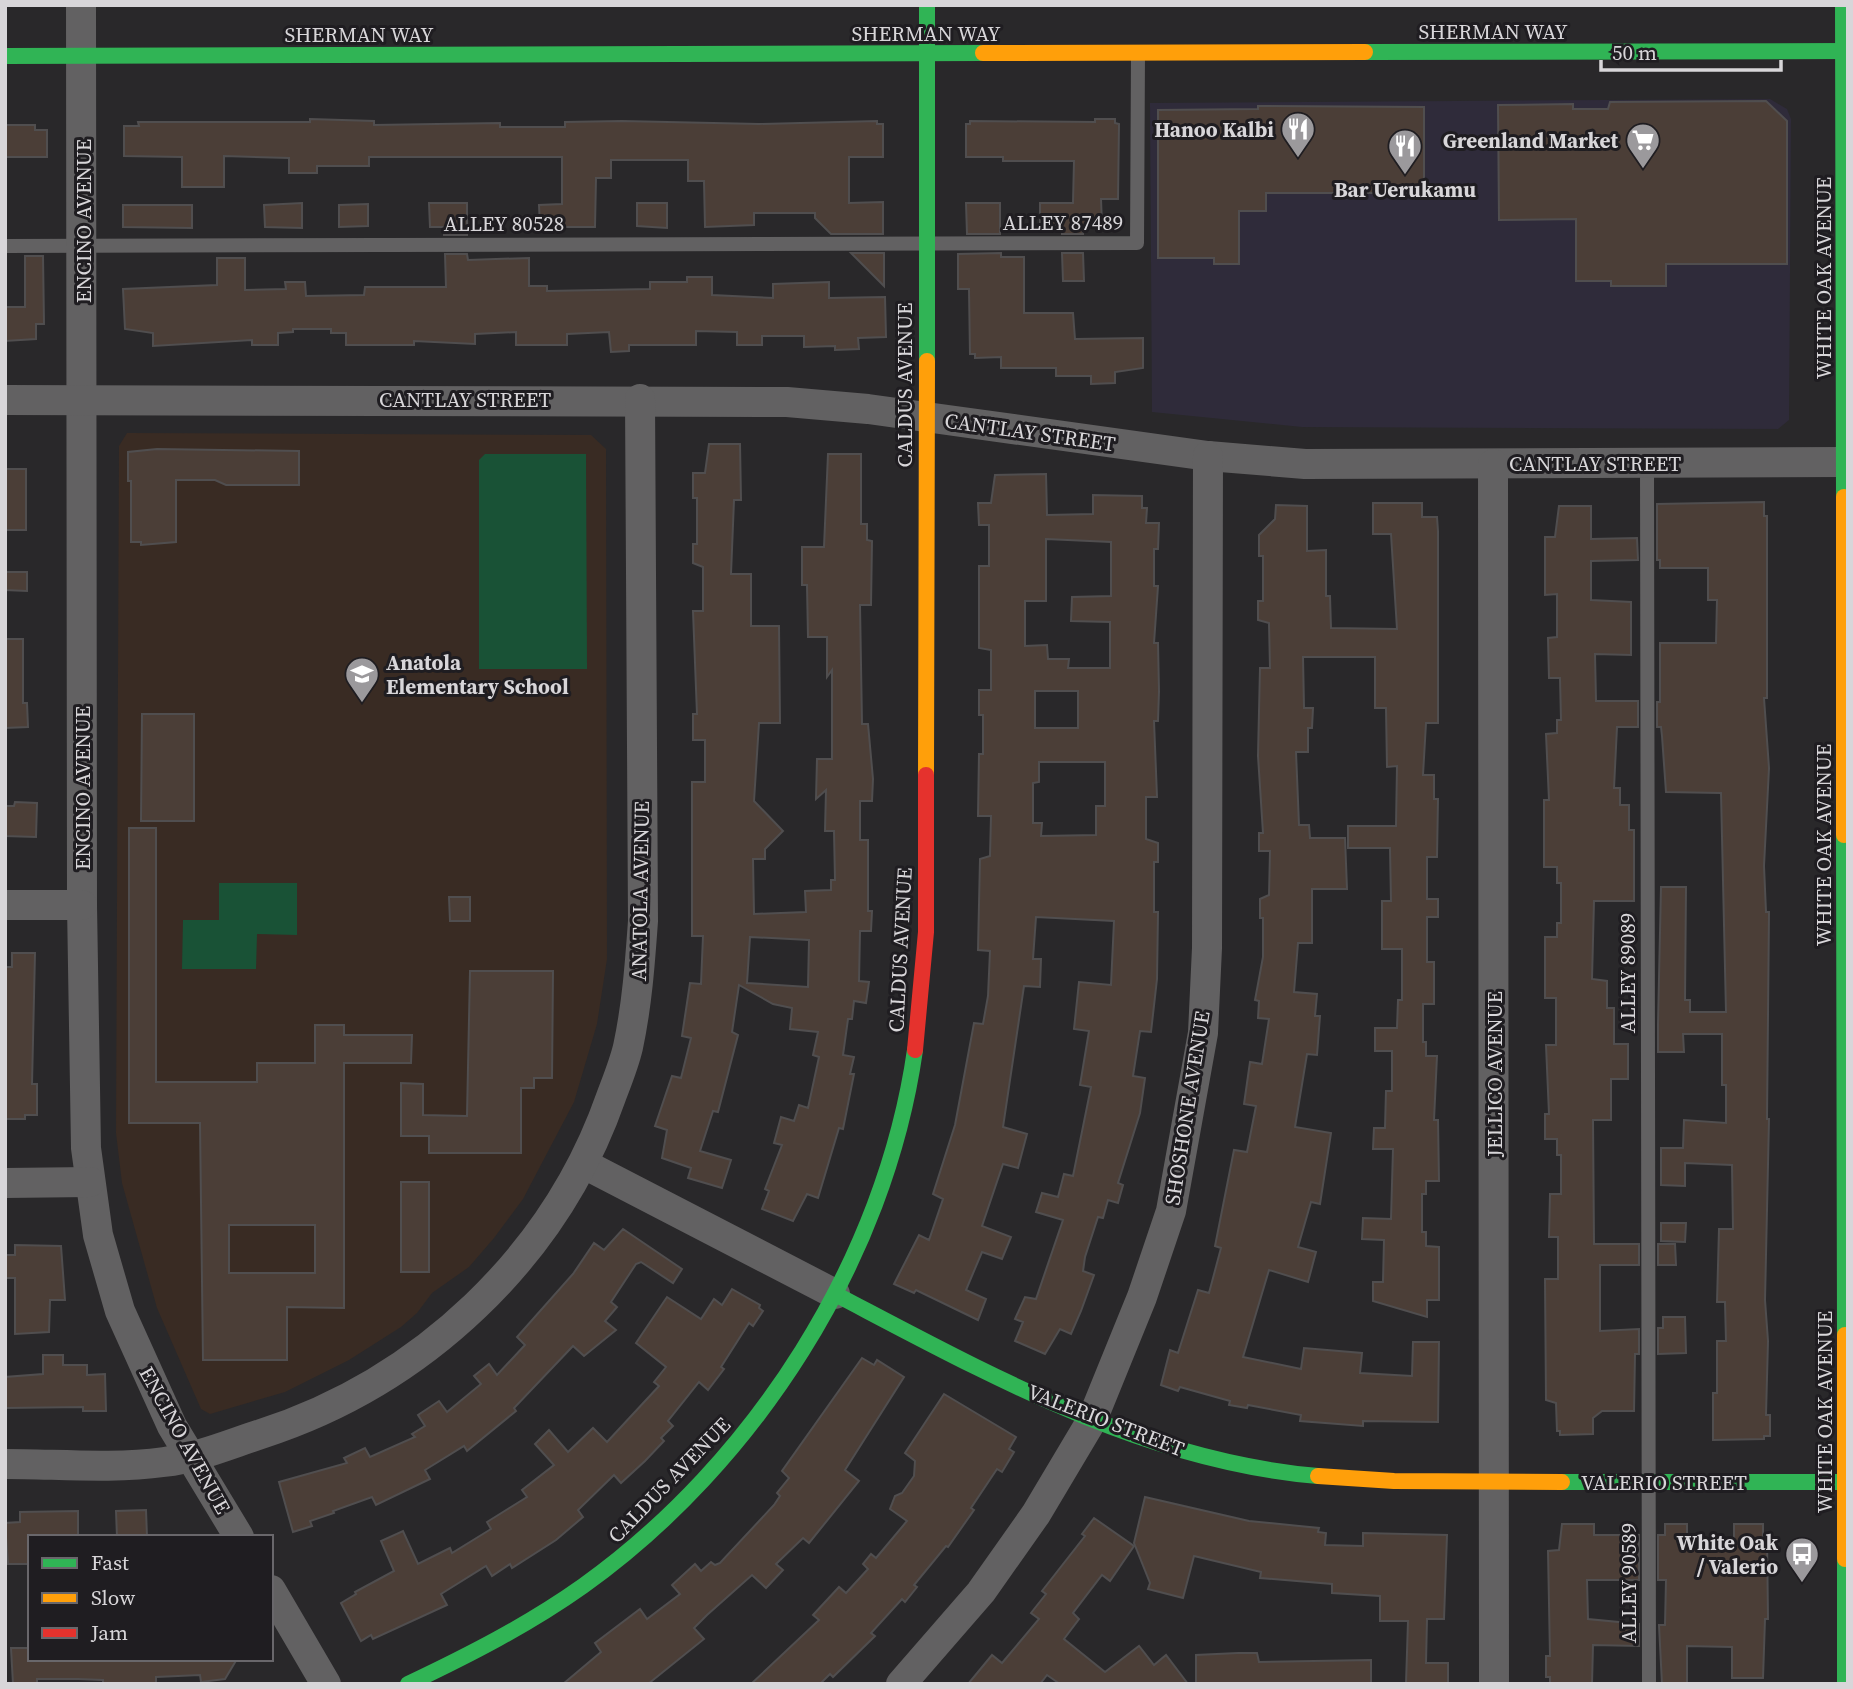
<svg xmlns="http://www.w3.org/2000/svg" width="1853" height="1689" font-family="'Source Serif 4',serif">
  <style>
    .commercial { fill: #2f2b3a }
    .education { fill: #392b23 }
    .green { fill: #195236 }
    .building { fill: #4b3e37; stroke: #504e4f; stroke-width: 2; fill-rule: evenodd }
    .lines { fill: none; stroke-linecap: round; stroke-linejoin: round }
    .lane { stroke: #626162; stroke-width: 14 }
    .street { stroke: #626162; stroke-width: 30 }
    .fast { stroke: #30b455; stroke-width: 16 }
    .slow { stroke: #ff9f0a; stroke-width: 16 }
    .jam { stroke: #e5322d; stroke-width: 16 }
    .labels { text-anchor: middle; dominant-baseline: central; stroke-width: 6; stroke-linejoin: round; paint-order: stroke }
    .street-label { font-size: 21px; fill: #d8d6d9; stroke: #1f1d21 }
    .poi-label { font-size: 21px; font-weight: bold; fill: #d8d6d9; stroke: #1f1d21; text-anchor: end }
  </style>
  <rect width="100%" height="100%" fill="#29282a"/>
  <polygon class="commercial" points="1770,99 1787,109 1791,119 1789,420 1778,429 1302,427 1152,412 1150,103"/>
  <polygon class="education" points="127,433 591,435 606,449 607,959 597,1024 574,1102 523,1199 494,1238 469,1267 432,1293 417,1313 401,1327 349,1360 285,1392 210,1414 201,1409 157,1308 122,1183 116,1133 119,446"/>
  <g class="green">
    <polygon points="485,454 586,454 587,669 479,669 479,460"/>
    <polygon points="219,883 297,883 297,935 257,934 256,969 182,969 183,920 219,920"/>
  </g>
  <g class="building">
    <polygon points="1766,101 1787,121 1787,264 1666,264 1666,286 1611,286 1611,281 1576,281 1576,219 1499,220 1498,105 1573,104 1573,109 1608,109 1610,102"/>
    <polygon points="1258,106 1424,107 1424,193 1266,193 1266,211 1239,211 1239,264 1214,264 1214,258 1158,258 1158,110 1258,109"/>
    <polygon points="310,119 374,121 374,125 500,123 500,127 565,127 565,122 622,121 759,124 877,121 877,124 883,124 883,157 849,157 849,203 883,202 883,234 831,234 815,218 815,213 754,213 754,225 705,227 704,181 688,181 688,160 611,160 611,178 596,178 595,227 540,227 539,205 562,204 562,157 369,157 369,166 317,166 317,173 289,173 289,158 224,156 224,187 182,187 182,157 124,156 124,126 139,126 138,122 310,122"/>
    <polygon points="1095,119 1115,119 1115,123 1119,124 1118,199 1101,199 1102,225 1082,226 1083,234 1062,234 1062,225 1040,225 1040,203 1073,203 1074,161 1003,161 1003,157 966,157 966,124 970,124 970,121 1095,122"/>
    <polygon points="5,125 35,125 35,130 47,130 47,157 5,157"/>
    <polygon points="302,203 302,228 265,227 264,205"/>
    <polygon points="429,203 467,203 467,235 444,235 444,227 430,227"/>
    <polygon points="637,203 667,203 667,228 637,226"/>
    <polygon points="966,203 1000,203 1000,234 967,234"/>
    <polygon points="368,204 368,226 339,227 339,205"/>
    <polygon points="123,205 192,205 192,228 123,227"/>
    <polygon points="851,253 884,253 884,286"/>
    <polygon points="1001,253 1001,257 1024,257 1024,313 1073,313 1075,339 1143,338 1143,368 1115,372 1115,383 1091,384 1091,376 1056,376 1056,368 1001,368 1001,357 975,358 975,354 970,354 969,289 958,289 958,254"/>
    <polygon points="1062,253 1083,253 1084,281 1063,281"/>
    <polygon points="445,254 467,254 468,260 529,258 529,286 547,286 547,291 650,289 650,282 687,282 687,277 712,277 712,295 773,298 773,284 829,282 829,298 885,297 886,337 858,338 859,349 835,350 835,346 804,347 804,336 762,336 762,345 737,345 737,332 696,331 696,345 629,345 629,351 611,352 609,332 567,334 567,345 516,345 516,332 475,334 475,344 414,341 414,345 346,345 346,333 331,333 331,329 293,329 293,332 278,333 278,345 252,345 252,340 153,346 153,333 125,329 123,289 217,285 217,258 245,258 245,290 286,289 285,282 305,282 306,296 364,295 365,287 446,287"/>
    <polygon points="25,256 43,256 44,324 36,324 36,339 5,341 5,307 25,307"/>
    <path d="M709 444H740L741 500H734L731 574H751V626H779L780 723H759L754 801 783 831 765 849V859H753L754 914 806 912 805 891 831 890V880H835L834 831H825L826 790 816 799 817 759H832V670L827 677V637H808L807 585H802V547H824L828 454H861V524H867V540L872 541 871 605H860L862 724H868L873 779 872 801H860V840H868V911H872L871 931H860L859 981 869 982 866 1003 854 1001 852 1019H848L843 1055 854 1057 850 1074H854L843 1129 839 1128 818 1198 807 1194 793 1221 762 1209 769 1191 765 1189 782 1145 774 1143 781 1117 794 1121 799 1105 808 1108 819 1057 813 1055 818 1032 790 1029 792 1008 773 1004 739 985 732 1032 738 1035 718 1112 713 1111 700 1151 731 1160 722 1188 688 1178 691 1168 662 1158 667 1130 655 1126 672 1076 681 1078 691 1038 682 1036 690 983 701 984 703 936H692V782H705V740H693V714H697L693 611H703V567L693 563V544H697V498H693V473H705ZM750 937 809 940 808 987 747 983Z"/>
    <polygon points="157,449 299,451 299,485 226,485 215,480 176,480 176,542 141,545 141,542 131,542 131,481 128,481 128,452"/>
    <rect x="5" y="469" width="21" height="61"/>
    <path d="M1046 474 1047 515 1093 514V495L1142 496V508H1147L1146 523H1159L1158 549H1154V586H1158L1154 643H1158L1159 691 1158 721H1154L1157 797H1146V839L1158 843V862H1154V912H1158L1157 979 1151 1032 1140 1031 1133 1076 1145 1078 1140 1113 1118 1183 1123 1185 1118 1203 1108 1200 1103 1218 1098 1217 1085 1257 1083 1271 1094 1275 1081 1311 1071 1334 1060 1329 1045 1354 1015 1341 1023 1322 1015 1319 1025 1297 1036 1299 1063 1220 1036 1212 1042 1193 1058 1197 1064 1174 1073 1176 1091 1087 1080 1085 1089 1031 1074 1029 1079 982 1111 985 1114 921 1036 917 1033 959H1041L1040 987 1024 986 1003 1127 1027 1134 1018 1168 1003 1164 982 1226 1011 1237 1002 1259 982 1252 966 1290 986 1299 978 1320 916 1290 914 1293 894 1284 919 1235 929 1240 943 1199 933 1194 955 1125 974 1023 983 1024 988 996 990 951 978 950 980 859 990 856 991 816H978L979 754H983V715H979V690H991V650L979 648V566H989V525H979L978 503H991L995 475ZM1046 539 1111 542V596L1072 597 1071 621 1110 622V668H1068L1069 659H1048L1047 645 1025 646V601H1046ZM1035 691H1078V728H1035ZM1039 762H1105V806H1096V835L1041 836 1042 823H1033V783L1039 782Z"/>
    <polygon points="1764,502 1764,516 1767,516 1767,698 1764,698 1769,768 1764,866 1766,912 1769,912 1767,1119 1769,1119 1765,1300 1768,1341 1766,1415 1770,1415 1770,1436 1764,1436 1764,1439 1713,1440 1713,1393 1717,1393 1717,1341 1726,1341 1725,1302 1717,1302 1719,1229 1733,1229 1732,1165 1685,1163 1685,1186 1661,1185 1661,1148 1683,1148 1684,1120 1726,1123 1726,1085 1722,1085 1722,1034 1683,1034 1684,1052 1658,1052 1658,1024 1661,887 1686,887 1685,1000 1690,1000 1690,1012 1726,1012 1721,793 1666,792 1662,736 1661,727 1657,727 1657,702 1660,702 1660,643 1716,643 1717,600 1708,600 1708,568 1660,568 1660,560 1657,560 1657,504"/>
    <polygon points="1373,503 1422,503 1422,517 1437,517 1438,531 1438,723 1426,723 1423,775 1434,775 1434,799 1438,799 1437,857 1427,857 1427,899 1438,899 1438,917 1427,917 1427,962 1434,962 1434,1004 1423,1004 1423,1042 1426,1042 1426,1056 1437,1056 1434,1120 1438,1120 1439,1181 1426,1181 1426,1194 1422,1194 1422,1232 1426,1232 1426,1246 1439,1247 1439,1300 1427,1300 1427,1317 1373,1301 1373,1282 1383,1282 1384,1240 1362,1239 1363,1218 1391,1219 1393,1149 1373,1149 1374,1128 1385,1128 1386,1091 1392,1091 1392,1051 1375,1051 1375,1028 1397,1028 1398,1000 1402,1000 1402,949 1382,949 1382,901 1391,901 1390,848 1348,848 1348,826 1396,826 1397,766 1387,767 1386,708 1375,708 1375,657 1303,657 1304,708 1313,708 1312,728 1308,728 1308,752 1296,752 1299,825 1309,825 1310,838 1345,838 1347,889 1312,889 1312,943 1298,943 1294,992 1317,994 1315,1016 1320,1016 1317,1055 1307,1054 1295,1127 1331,1133 1320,1204 1311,1202 1298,1247 1316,1252 1308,1282 1269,1270 1243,1357 1301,1369 1304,1348 1362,1353 1360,1373 1412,1376 1413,1342 1439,1342 1438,1422 1363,1421 1363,1426 1300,1421 1301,1415 1248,1405 1247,1408 1229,1405 1230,1401 1180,1387 1178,1391 1161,1385 1170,1350 1178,1353 1198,1290 1209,1293 1221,1248 1215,1246 1234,1150 1247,1152 1256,1106 1244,1104 1250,1062 1262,1064 1269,1019 1258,1018 1259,1001 1255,1000 1263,957 1263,918 1260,918 1260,899 1269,895 1270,851 1259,851 1259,833 1263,833 1258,756 1260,668 1270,668 1269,623 1258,620 1258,601 1263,601 1263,556 1259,556 1259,535 1275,519 1276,505 1307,506 1307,551 1326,550 1326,596 1330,596 1331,628 1397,629 1391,534 1373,534"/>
    <polygon points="1559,506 1591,506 1591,539 1637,538 1638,560 1591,561 1591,600 1631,602 1631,655 1595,654 1596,701 1638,701 1638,727 1617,727 1614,788 1620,788 1620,805 1629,805 1629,830 1634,830 1634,901 1594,901 1592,979 1607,981 1607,1008 1614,1008 1614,1044 1628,1044 1628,1079 1611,1079 1611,1120 1593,1120 1594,1244 1639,1244 1639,1265 1600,1265 1600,1331 1639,1329 1639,1354 1635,1354 1634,1411 1602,1411 1593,1418 1593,1434 1560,1435 1560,1431 1557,1431 1556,1403 1546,1400 1545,1279 1558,1279 1558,1237 1549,1237 1550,1194 1561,1194 1561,1155 1557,1155 1557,1139 1545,1139 1545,1114 1549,1114 1546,1045 1556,1045 1556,998 1545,998 1545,937 1557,937 1557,923 1561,923 1561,883 1557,883 1557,867 1544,867 1544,800 1549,800 1546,734 1557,733 1557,720 1561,720 1560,678 1549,678 1548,638 1557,637 1557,594 1545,595 1545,537 1555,537"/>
    <polygon points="5,572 27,572 27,591 5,590"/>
    <polygon points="5,639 23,639 23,703 27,703 28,727 5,728"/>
    <polygon points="142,714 194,714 194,821 141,821"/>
    <polygon points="15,802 37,803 36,837 5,836 5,806 14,806"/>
    <path d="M129 828H156V1082H257V1063H315V1025H344V1035H412L411 1063H344V1308L287 1307V1360H203L200 1123H129ZM229 1225H315V1273H229Z"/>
    <polygon points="449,897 470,897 470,921 450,921"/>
    <polygon points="12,953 35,953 32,1084 37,1084 37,1115 25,1115 25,1119 5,1119 5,967 12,967"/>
    <polygon points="470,971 553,971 552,1078 534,1078 534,1088 521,1088 521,1153 429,1153 429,1136 401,1136 401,1083 423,1084 423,1115 467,1116"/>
    <rect x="401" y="1182" width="28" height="90"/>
    <polygon points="1661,1223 1686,1223 1685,1242 1661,1241"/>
    <polygon points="623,1229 682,1269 673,1283 641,1262 636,1264 611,1302 617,1307 605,1321 616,1330 584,1356 573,1346 514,1408 516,1411 467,1451 464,1446 425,1470 430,1479 376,1505 372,1497 333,1511 334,1513 310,1521 312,1526 293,1532 279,1482 347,1463 344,1458 365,1448 370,1457 415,1437 412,1434 425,1426 418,1415 439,1401 447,1412 481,1384 474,1376 489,1364 497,1375 525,1345 517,1337 573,1274 594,1243 604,1250"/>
    <polygon points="1658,1244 1675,1244 1676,1265 1658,1265"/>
    <polygon points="15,1245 61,1246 65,1300 50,1300 49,1332 15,1334 15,1278 5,1278 5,1255 15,1255"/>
    <polygon points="732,1289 760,1305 759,1308 763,1311 753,1326 749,1323 721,1367 724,1369 708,1390 699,1382 668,1421 673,1426 661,1438 664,1441 645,1461 621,1483 614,1475 578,1510 583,1517 556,1540 512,1568 510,1564 492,1576 486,1566 441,1594 447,1605 373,1639 371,1635 361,1641 341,1603 356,1594 355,1592 394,1571 381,1541 403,1531 418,1564 450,1548 452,1553 491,1529 487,1522 527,1497 522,1490 554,1465 535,1444 549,1430 568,1452 593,1428 607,1442 659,1386 654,1382 666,1367 636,1343 667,1297 701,1319 714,1299 722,1305"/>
    <polygon points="1663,1317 1685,1317 1686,1353 1658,1354 1658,1328 1663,1328"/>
    <polygon points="43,1355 63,1355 63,1365 87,1365 87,1375 105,1374 106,1411 83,1411 83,1407 5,1408 5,1377 43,1374"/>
    <polygon points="862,1358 874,1365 877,1360 904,1377 845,1470 859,1481 809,1543 803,1538 776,1564 783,1570 766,1588 752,1575 707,1615 694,1628 704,1639 648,1684 563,1684 601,1652 595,1643 640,1609 647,1619 680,1594 672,1585 695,1564 701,1571 711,1562 715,1565 720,1563 774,1505 780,1496 777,1493 789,1478 782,1471"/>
    <polygon points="944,1394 1016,1437 1009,1449 1014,1452 1002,1472 997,1469 971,1508 974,1510 948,1547 946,1546 914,1585 917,1587 905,1602 902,1599 871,1633 875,1636 833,1677 830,1674 820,1684 751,1684 819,1620 813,1615 839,1587 846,1593 868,1569 863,1564 871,1554 876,1558 907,1521 890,1509 895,1496 902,1493 914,1476 915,1461 905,1453"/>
    <polygon points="1145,1497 1249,1521 1319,1528 1318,1532 1326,1533 1325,1545 1363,1546 1363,1533 1447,1535 1444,1619 1427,1619 1426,1663 1448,1663 1448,1684 1406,1684 1408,1621 1380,1621 1380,1596 1332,1593 1332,1584 1260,1578 1261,1572 1194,1556 1183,1598 1148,1589 1150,1583 1134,1543"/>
    <polygon points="146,1510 147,1537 117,1537 116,1511"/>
    <polygon points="78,1511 78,1537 30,1537 30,1564 8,1564 5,1523 20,1522 20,1512"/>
    <polygon points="1094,1518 1134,1546 1110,1581 1102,1575 1073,1613 1079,1619 1064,1639 1105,1672 1139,1646 1154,1665 1166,1655 1188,1684 1060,1684 1047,1675 1040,1684 968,1684 992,1655 1002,1663 1039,1619 1031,1613 1046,1594 1042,1591 1085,1536 1082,1534"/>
    <polygon points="1562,1524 1594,1524 1594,1535 1639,1535 1639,1580 1587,1580 1588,1619 1639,1624 1639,1646 1593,1645 1592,1684 1550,1684 1550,1677 1546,1677 1546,1656 1550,1656 1548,1551 1559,1550"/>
    <polygon points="1665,1524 1687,1524 1687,1543 1734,1543 1734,1524 1763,1524 1763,1537 1767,1537 1768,1619 1765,1619 1763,1678 1732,1678 1732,1647 1687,1646 1687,1684 1662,1684 1659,1625 1665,1625 1666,1580 1658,1580 1658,1535 1665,1535"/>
    <polygon points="11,1648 30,1648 30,1659 237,1659 225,1679 201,1682 200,1675 156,1677 156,1684 103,1684 103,1680 78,1679 37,1679 37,1684 13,1684"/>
    <polygon points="1238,1653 1257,1653 1259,1662 1371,1660 1371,1684 1196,1684 1196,1655"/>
  </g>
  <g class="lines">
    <g class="lane">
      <polyline points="5,246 1137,243 1138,53"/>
      <polyline points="1647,464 1649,1684"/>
    </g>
    <g class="street">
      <polyline points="81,5 82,905 86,1148 98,1235 120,1311 172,1426 239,1537"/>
      <polyline points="5,400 787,402 868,409 1208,456 1305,464 1844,462"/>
      <polyline points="1493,464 1494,1684"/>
      <polyline points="5,905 82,905"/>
      <polyline points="584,1164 835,1294"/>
      <polyline points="5,1183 90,1182"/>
      <path d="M5 1464C58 1464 112 1469 164 1462 197 1458 230 1444 261 1434 422 1382 555 1257 611 1097 617 1081 624 1064 628 1047 637 1005 640 963 643 921L640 399"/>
      <polyline points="271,1590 326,1684"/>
      <polyline points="901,1684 981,1592 1036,1514 1092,1420 1142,1297 1171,1211 1203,1033 1207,948 1208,456"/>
    </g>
    <g class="fast">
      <polyline points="1843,5 1844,497"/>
      <polyline points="1365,52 1848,51"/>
      <polyline points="5,56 983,53"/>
      <polyline points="927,361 927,5"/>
      <polyline points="1844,835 1845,1335"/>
      <path d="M835 1294C988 1374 1142 1461 1318 1476"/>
      <polyline points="1562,1482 1848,1482"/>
      <polyline points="1845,1559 1845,1684"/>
      <path d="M408 1684C469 1655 528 1625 583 1586 755 1463 885 1260 915 1050"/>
    </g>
    <g class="slow">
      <polyline points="983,53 1365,52"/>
      <polyline points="1844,497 1844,835"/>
      <polyline points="926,775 927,361"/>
      <polyline points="1845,1335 1845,1559"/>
      <polyline points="1318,1476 1394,1481 1562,1482"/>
    </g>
    <polyline class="jam" points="915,1050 926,932 926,775"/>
  </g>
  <defs>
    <g id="restaurant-pin" transform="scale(1.75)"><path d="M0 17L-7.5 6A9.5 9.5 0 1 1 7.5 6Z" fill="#9b999c" stroke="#1f1d21"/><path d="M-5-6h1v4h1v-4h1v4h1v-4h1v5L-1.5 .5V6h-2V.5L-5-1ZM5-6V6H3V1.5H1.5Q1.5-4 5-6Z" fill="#fff"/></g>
    <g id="supermarket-pin" transform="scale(1.75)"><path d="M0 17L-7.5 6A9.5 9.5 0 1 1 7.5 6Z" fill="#9b999c" stroke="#1f1d21"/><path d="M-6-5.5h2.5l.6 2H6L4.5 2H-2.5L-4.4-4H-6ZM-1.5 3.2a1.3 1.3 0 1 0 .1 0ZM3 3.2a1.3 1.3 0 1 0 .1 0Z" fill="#fff"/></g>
    <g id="school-pin" transform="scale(1.75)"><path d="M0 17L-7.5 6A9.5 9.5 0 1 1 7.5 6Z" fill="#9b999c" stroke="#1f1d21"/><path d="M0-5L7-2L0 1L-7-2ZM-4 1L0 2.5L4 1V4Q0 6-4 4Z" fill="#fff"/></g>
    <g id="bus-pin" transform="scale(1.75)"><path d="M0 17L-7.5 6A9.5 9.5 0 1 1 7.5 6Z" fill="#9b999c" stroke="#1f1d21"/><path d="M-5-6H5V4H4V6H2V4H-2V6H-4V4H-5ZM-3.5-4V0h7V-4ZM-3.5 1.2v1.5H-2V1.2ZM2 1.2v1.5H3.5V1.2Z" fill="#fff"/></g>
  </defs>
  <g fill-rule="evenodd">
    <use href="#restaurant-pin" x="1298" y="129"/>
    <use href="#supermarket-pin" x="1643" y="140"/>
    <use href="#restaurant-pin" x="1405" y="146"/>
    <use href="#school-pin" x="362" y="674"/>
    <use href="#bus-pin" x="1802" y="1554"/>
  </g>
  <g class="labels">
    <g class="street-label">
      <text x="1493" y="31">SHERMAN WAY</text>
      <text x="926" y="33">SHERMAN WAY</text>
      <text x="359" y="34">SHERMAN WAY</text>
      <text transform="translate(83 221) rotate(-90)">ENCINO AVENUE</text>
      <text x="1063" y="222">ALLEY 87489</text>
      <text x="504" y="223">ALLEY 80528</text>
      <text transform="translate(1823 278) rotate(-90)">WHITE OAK AVENUE</text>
      <text transform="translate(904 385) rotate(-90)">CALDUS AVENUE</text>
      <text x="465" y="399">CANTLAY STREET</text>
      <text transform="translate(1030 432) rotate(8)">CANTLAY STREET</text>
      <text x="1595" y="463">CANTLAY STREET</text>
      <text transform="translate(82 788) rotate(-90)">ENCINO AVENUE</text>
      <text transform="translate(1823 845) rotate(-90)">WHITE OAK AVENUE</text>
      <text transform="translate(640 891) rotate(-89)">ANATOLA AVENUE</text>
      <text transform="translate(900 950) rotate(-87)">CALDUS AVENUE</text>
      <text transform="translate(1627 973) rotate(-90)">ALLEY 89089</text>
      <text transform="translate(1494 1074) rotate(-90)">JELLICO AVENUE</text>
      <text transform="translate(1187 1108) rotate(-81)">SHOSHONE AVENUE</text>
      <text transform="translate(1824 1412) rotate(-90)">WHITE OAK AVENUE</text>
      <text transform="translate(1106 1420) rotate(21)">VALERIO STREET</text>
      <text transform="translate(185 1440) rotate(61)">ENCINO AVENUE</text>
      <text transform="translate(669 1480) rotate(-46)">CALDUS AVENUE</text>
      <text x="1664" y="1482">VALERIO STREET</text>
      <text transform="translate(1628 1583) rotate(-90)">ALLEY 90589</text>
    </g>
    <g class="poi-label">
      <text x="1274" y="129">Hanoo Kalbi</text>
      <text x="1618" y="140">Greenland Market</text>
      <text x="1405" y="189" text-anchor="middle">Bar Uerukamu</text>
      <text x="386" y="662" text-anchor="start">Anatola<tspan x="386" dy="24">Elementary School</tspan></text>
      <text x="1778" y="1542">White Oak<tspan x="1778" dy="24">/ Valerio</tspan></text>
    </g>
  </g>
  <rect width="1853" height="1689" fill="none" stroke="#d8d6d9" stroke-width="14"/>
  <rect x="28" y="1535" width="245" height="126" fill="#1f1d21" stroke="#69676b" stroke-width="2"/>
  <rect x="42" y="1558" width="35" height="10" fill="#30b455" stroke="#69676b" stroke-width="2"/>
  <text x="91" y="1570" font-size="21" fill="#d8d6d9">Fast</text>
  <rect x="42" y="1593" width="35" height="10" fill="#ff9f0a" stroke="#69676b" stroke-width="2"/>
  <text x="91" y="1605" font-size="21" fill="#d8d6d9">Slow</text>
  <rect x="42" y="1628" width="35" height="10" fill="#e5322d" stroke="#69676b" stroke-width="2"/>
  <text x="91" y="1640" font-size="21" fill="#d8d6d9">Jam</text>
  <path d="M1601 60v10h180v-10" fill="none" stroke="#d8d6d9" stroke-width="3.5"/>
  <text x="1612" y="60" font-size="21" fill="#d8d6d9" stroke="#1f1d21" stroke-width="5" paint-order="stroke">50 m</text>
</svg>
